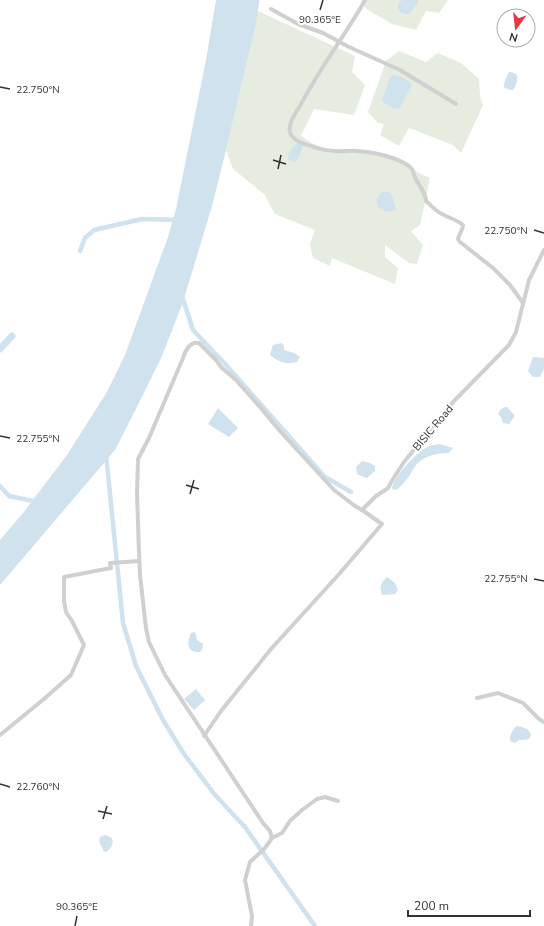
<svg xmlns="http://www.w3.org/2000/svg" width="544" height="926" font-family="'Nunito Sans',sans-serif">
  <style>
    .green { fill: #e6ecdf }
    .water { fill: #cfe2ee }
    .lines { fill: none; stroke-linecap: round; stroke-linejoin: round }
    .canal { stroke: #cfe2ee; stroke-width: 4.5 }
    .river { stroke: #cfe2ee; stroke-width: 7 }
    .minor { stroke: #d0d0d0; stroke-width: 4 }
    .ticks { fill: none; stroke: #333; stroke-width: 1.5 }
    .labels { text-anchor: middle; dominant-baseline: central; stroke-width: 4; stroke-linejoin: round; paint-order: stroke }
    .street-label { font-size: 11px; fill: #333; stroke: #fff }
    .ticks-label { font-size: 10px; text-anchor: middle; fill: #333; stroke: #fff; stroke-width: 4; stroke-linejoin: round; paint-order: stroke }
  </style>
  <rect width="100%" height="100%" fill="#fff"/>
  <g class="green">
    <polygon points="367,0 448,0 439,13 426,11 416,30 392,24 368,10 363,5"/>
    <polygon points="258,11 355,56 352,72 365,85 354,115 314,109 301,136 328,153 366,152 398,161 415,171 430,178 420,225 411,231 423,245 417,264 409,263 385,245 385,257 398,268 395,284 332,258 330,266 313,258 310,244 315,230 275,214 264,194 233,169 226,150"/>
    <polygon points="399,51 426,62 438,53 461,63 479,79 480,96 483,105 461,153 453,145 409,128 399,146 380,135 384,124 378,123 368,112 386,61"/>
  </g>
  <g class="water">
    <polygon points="216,0 259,0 259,3 256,23 226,150 212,206 183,302 162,356 140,401 115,450 12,571 0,585 0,540 23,513 67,455 107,392 125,355 168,237 176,209 206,60"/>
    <path d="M402 0H418V3L409 14C399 15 393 7 402 0Z"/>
    <path d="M509 72C522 73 517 81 514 89L512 90 504 88C503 82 507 77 509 72Z"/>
    <path d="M393 75C397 75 410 80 411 84 412 85 411 86 411 87L400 108C394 111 388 105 383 102L382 99 390 78Z"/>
    <path d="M298 143 303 145C302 151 299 157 295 162L290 161 288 159C287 154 293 145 298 143Z"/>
    <path d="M383 192H389L392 196 396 209C385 217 367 203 383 192Z"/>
    <path d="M282 343 284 346V350L294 353 300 357 297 362C285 365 279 362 270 355L273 345Z"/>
    <polygon points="533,357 544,358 544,369 540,377 533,377 528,371"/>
    <polygon points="505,407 507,407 515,416 509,424 503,423 501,417 498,414 500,410"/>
    <polygon points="218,408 238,428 229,437 208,424"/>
    <path d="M440 444 453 448 449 453C437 453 426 455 417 464 414 467 412 471 410 475 406 480 402 485 397 490L392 489C393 477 417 452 427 447 431 445 436 445 440 444Z"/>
    <polygon points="362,461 370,463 375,466 375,471 367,478 357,474 356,467"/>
    <path d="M387 577 395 583 398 590 395 594 382 595C379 587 381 582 387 577Z"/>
    <path d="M194 632 196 634 197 640 203 644 202 650 200 652C186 653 187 642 191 633Z"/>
    <polygon points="196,689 205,700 194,710 184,699"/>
    <path d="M517 726C523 727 528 728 531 734L530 738 526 740H519L515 743 510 741C509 736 513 729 517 726Z"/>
    <path d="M105 835 112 838C114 844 111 849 106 852L103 851C102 844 98 845 100 837Z"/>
  </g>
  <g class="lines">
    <g class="canal">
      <polyline points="80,251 85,238 94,230 142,219 179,220"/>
      <polyline points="182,296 193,330 226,365 325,477 351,492"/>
      <polyline points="106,454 123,623 136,666 163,720 184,754 215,795 245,827 315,926"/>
      <polyline points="0,486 9,496 33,501 38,503"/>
    </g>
    <polyline class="river" points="0,349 12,336"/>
    <g class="minor">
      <path d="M365 0C345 36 319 69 300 106 296 112 290 120 290 127 289 130 290 134 292 136 295 141 302 143 307 145 315 147 325 151 334 151 342 152 350 150 358 151 372 152 403 158 412 169 414 172 414 177 416 180 419 184 427 197 426 201 432 206 435 211 442 214 449 218 457 220 463 225 463 230 459 234 458 239L460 242 493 268 510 285 523 303"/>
      <polyline points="271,9 298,24 323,33 349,47 400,70 456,104"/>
      <polyline points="477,698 498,693 523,703 539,719 544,722"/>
      <polyline points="0,735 44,699 71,675 84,645 72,621 66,612 64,601 64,577 111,568 110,563 139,561"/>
      <polyline points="204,736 221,711 271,649 340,573 382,524 362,510 376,496 388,488 393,479 404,462 454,401 509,345 516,332 529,280 544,250"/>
      <path d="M272 838 270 831 263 823 165 675 149 642 146 628 140 575 139 552 137 493 138 459 149 438 183 358C185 351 190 341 199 343L215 359 222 368 236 380 260 407 279 430 334 490 355 506 362 510"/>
      <polyline points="251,926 252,916 245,880 250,862 265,848 272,838 282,833 290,821 302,810 317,799 325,797 338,801"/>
    </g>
  </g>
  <path class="ticks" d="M320 10 323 0M0 87 10 89M273 160 286 164M278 169 281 155M534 230 544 233M0 436 10 438M186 485 199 489M190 494 194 480M534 579 544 581M0 784 10 787M98 811 112 814M103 819 107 806M75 926 77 916"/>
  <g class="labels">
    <g class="street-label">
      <text transform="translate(433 428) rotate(-50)">BISIC Road</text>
    </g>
  </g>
  <g class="ticks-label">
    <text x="320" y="23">90.365°E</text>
    <text x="38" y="93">22.750°N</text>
    <text x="506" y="234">22.750°N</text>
    <text x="38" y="442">22.755°N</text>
    <text x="506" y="582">22.755°N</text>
    <text x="38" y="790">22.760°N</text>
    <text x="77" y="910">90.365°E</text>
  </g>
  <g transform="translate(516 28) rotate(195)"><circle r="19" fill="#ffffff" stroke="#adadad"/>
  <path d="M0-3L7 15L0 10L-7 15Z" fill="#e63946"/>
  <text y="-6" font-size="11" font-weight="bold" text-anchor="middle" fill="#333333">N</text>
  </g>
  <path d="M408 910v6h122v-6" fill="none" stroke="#333333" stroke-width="2"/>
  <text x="414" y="910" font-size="12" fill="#333333" stroke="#ffffff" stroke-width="3" paint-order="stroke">200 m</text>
</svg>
